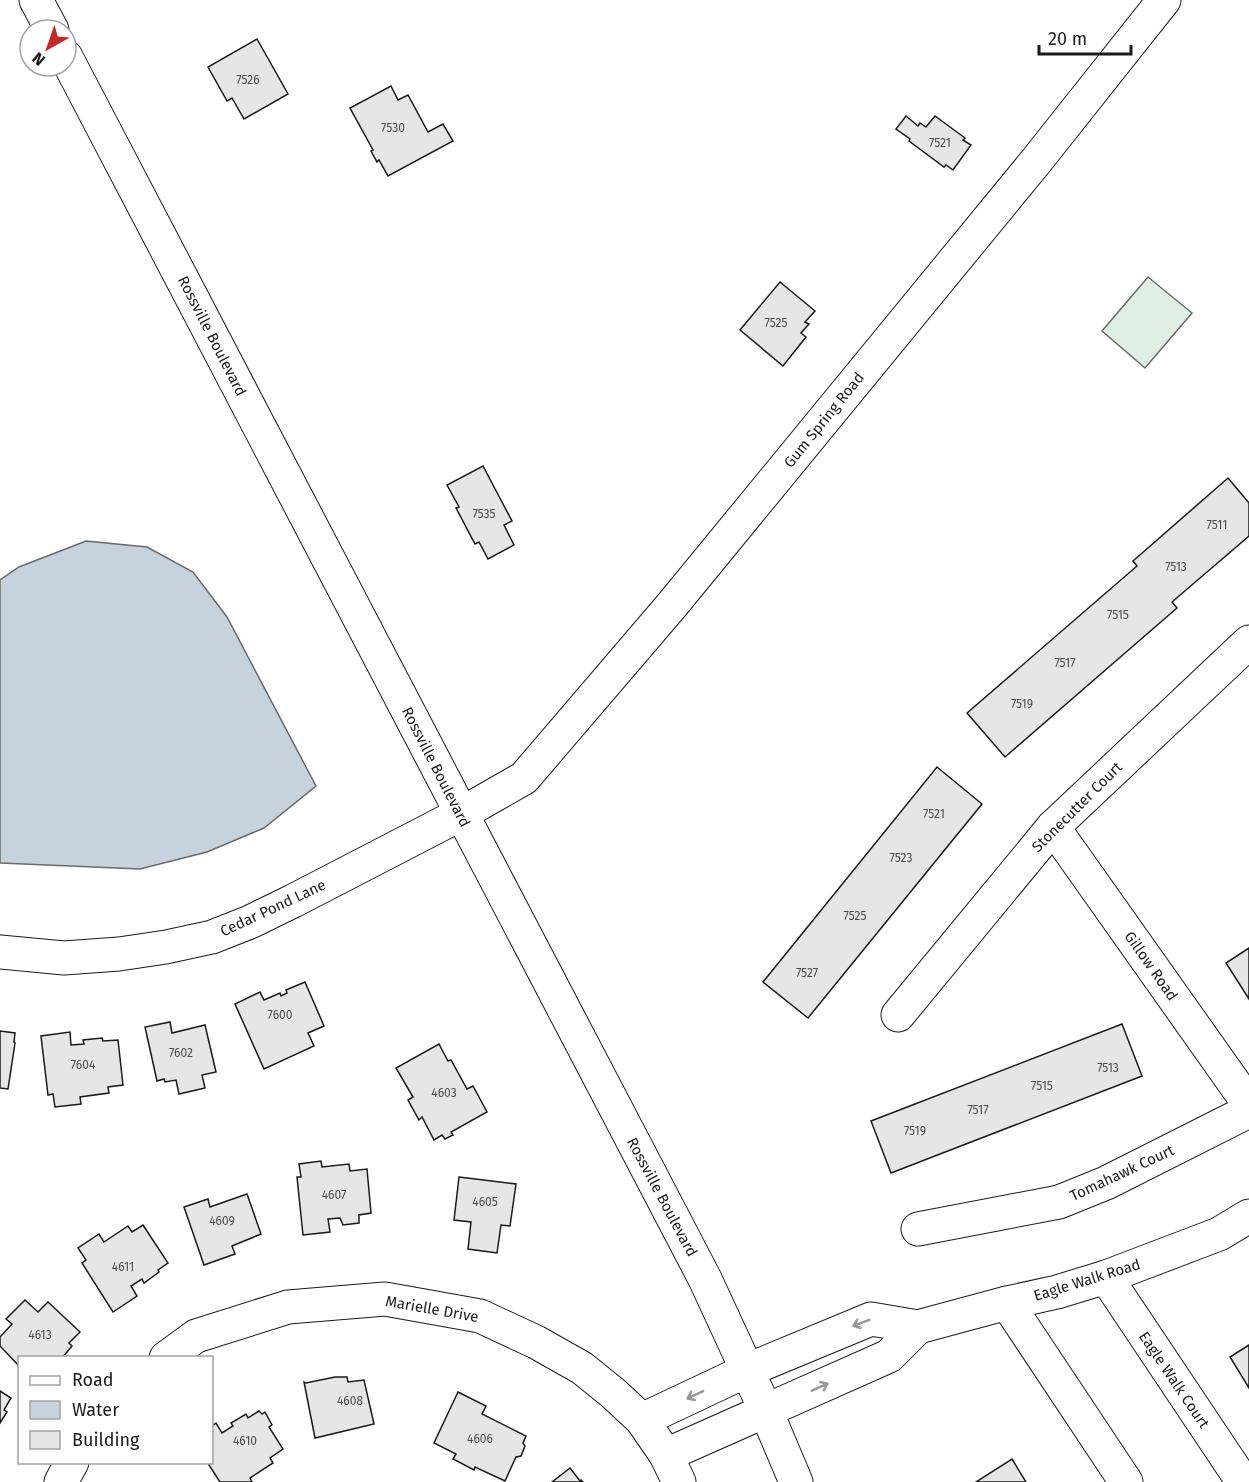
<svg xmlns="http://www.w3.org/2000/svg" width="1249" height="1482" font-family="'Fira Sans',sans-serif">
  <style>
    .green { fill: #e0efe3; stroke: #6a6a6a; stroke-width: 1.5 }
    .water { fill: #c6d2dc; stroke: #6a6a6a; stroke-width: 1.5 }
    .building { fill: #e6e6e6; stroke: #1a1a1a; stroke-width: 1.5 }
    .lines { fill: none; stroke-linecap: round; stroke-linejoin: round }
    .minor-casing { stroke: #1a1a1a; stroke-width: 35 }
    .major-casing { stroke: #1a1a1a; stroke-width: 35 }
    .minor { stroke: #fff; stroke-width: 33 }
    .major { stroke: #fff; stroke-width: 33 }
    .oneway { stroke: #989898 }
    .labels { text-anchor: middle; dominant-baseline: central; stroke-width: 4.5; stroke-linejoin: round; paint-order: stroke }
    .number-label { font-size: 12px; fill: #4d4d4d }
    .street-label { font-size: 15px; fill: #1a1a1a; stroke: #fff }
  </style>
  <rect width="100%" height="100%" fill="#fff"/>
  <polygon class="green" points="1148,277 1192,313 1145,368 1102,331"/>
  <polygon class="water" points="86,541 147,547 193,572 227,617 316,786 264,828 207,852 140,869 0,863 0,580 19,567"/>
  <g class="building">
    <polygon points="257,39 288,94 244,119 232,98 227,101 208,67"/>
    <polygon points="391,86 398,100 408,95 428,132 443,124 453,141 388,176 379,160 377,162 371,151 373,150 350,108"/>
    <polygon points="906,116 918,126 920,123 926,127 935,116 965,138 963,140 971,145 953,170 946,165 944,167 909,141 910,139 896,129"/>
    <polygon points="780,282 815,311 805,322 809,324 801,333 806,337 783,366 740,330"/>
    <polygon points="483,466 512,521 504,525 514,545 488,559 479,542 475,544 456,508 459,507 447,485"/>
    <polygon points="1228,478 1249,503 1249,536 1172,602 1177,608 1005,757 967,713 1137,566 1133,561"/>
    <polygon points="937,767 982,804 808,1018 763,982"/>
    <polygon points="1249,948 1249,999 1226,963"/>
    <polygon points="305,982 324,1026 308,1033 314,1046 264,1069 235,1004 260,992 264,1000 280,993 281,996 287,993 286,990"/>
    <polygon points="170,1022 172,1033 205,1025 216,1072 202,1075 205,1088 179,1094 176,1080 165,1082 164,1079 157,1081 145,1027"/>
    <polygon points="1122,1024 1142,1076 891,1173 871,1121"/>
    <polygon points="0,1031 15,1033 14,1042 15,1043 8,1089 0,1088"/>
    <polygon points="70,1032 71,1045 84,1044 83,1040 102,1038 103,1041 118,1040 123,1085 108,1087 109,1093 80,1097 81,1104 55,1107 53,1094 48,1095 41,1036"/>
    <polygon points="439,1044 448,1061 451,1060 467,1089 473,1086 487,1112 451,1132 453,1135 445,1139 442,1135 434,1140 422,1117 419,1120 408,1100 413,1097 396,1068"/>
    <polygon points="321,1161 322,1167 349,1164 350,1171 367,1169 371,1213 359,1215 359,1223 343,1225 340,1218 328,1219 330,1232 303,1235 297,1177 301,1177 299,1164"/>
    <polygon points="459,1177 516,1184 510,1226 501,1225 497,1253 468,1249 471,1222 454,1220"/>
    <polygon points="247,1194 261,1234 232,1246 235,1254 204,1265 184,1207 208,1199 210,1207"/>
    <polygon points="143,1225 168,1263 158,1270 159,1272 144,1283 142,1279 131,1286 137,1296 113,1312 82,1263 86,1260 78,1248 99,1234 104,1242 128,1226 132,1232"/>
    <polygon points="25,1300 38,1312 48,1302 80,1332 69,1343 72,1346 62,1358 20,1358 20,1367 0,1346 0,1337 12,1324 6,1319"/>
    <polygon points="1249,1345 1249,1388 1230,1357"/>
    <polygon points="335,1377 347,1377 348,1382 364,1380 374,1424 315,1438 304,1382 306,1383"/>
    <polygon points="0,1391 11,1398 4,1410 7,1412 0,1423"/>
    <polygon points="458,1392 486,1406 482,1414 526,1436 523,1443 525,1446 521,1456 516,1457 505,1481 475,1467 474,1470 453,1459 456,1454 434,1443"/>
    <polygon points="259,1411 262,1414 265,1412 272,1425 269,1427 283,1449 270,1458 273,1463 250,1478 252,1482 220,1482 207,1462 212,1462 212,1426 216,1423 222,1433 233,1426 231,1423 246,1414 248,1418"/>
    <polygon points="1012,1459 1026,1482 976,1482"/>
    <polygon points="570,1468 580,1481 581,1480 583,1482 552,1482"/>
  </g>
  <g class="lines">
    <g class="minor-casing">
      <g id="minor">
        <polyline points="1053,827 1249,1104"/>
        <polyline points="0,952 64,958 119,954 166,947 212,937 250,922 293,901 461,814 524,778 672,605 1037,160 1164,0"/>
        <polyline points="898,1015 1053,827 1249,642"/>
        <polyline points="918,1229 1059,1202 1106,1183 1249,1111"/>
        <polyline points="1106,1277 1243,1482"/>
        <polyline points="1007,1303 1126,1482"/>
        <polyline points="166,1358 196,1336 288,1307 385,1299 480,1316 536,1342 582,1368 613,1393 642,1420 666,1455 679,1482"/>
        <polyline points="642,1420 748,1370 871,1319 918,1327 1007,1303 1057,1292 1106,1277 1219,1234 1249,1216"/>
        <polyline points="666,1455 889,1356 918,1327"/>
        <polyline points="61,1482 72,1462"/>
      </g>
    </g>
    <g class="major-casing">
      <g id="major">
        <polyline points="36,0 52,30"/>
        <polyline points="66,57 705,1279 766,1411 796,1482"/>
      </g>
    </g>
    <use href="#minor" class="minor"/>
    <use href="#major" class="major"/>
  </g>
  <defs><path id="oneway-shaft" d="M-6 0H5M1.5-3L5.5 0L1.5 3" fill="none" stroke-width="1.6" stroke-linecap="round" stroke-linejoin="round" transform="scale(1.5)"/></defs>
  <g class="oneway">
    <use href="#oneway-shaft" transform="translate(861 1323) rotate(159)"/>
    <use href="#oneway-shaft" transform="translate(820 1387) rotate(-24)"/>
    <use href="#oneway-shaft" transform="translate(695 1395) rotate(155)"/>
  </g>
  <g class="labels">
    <g class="number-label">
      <text x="248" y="80">7526</text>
      <text x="393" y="128">7530</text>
      <text x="940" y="143">7521</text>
      <text x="776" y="323">7525</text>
      <text x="484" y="514">7535</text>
      <text x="1217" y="525">7511</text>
      <text x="1176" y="567">7513</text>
      <text x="1118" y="615">7515</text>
      <text x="1065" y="663">7517</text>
      <text x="1022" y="704">7519</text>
      <text x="934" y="814">7521</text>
      <text x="901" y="858">7523</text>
      <text x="855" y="916">7525</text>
      <text x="807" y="973">7527</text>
      <text x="280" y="1015">7600</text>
      <text x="181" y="1053">7602</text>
      <text x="83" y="1065">7604</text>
      <text x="1108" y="1068">7513</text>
      <text x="1042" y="1086">7515</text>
      <text x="444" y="1093">4603</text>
      <text x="978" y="1110">7517</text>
      <text x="915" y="1131">7519</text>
      <text x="334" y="1195">4607</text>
      <text x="485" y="1202">4605</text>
      <text x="222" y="1221">4609</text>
      <text x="123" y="1267">4611</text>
      <text x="40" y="1335">4613</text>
      <text x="350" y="1401">4608</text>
      <text x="480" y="1439">4606</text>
      <text x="245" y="1441">4610</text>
    </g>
    <g class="street-label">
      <text transform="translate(212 336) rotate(63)">Rossville Boulevard</text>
      <text transform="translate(824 420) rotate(-51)">Gum Spring Road</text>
      <text transform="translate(436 767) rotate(63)">Rossville Boulevard</text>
      <text transform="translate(1077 807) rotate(-45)">Stonecutter Court</text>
      <text transform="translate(273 908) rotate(-25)">Cedar Pond Lane</text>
      <text transform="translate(1151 966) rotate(55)">Gillow Road</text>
      <text transform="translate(1122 1173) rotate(-25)">Tomahawk Court</text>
      <text transform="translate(662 1197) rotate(62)">Rossville Boulevard</text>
      <text transform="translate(1087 1280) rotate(-17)">Eagle Walk Road</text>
      <text transform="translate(432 1309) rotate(10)">Marielle Drive</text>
      <text transform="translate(1174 1380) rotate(56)">Eagle Walk Court</text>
    </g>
  </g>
  <rect x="18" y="1356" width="195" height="108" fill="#ffffff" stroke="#a3a3a3" stroke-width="1.5"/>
  <rect x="30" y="1376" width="30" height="9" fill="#ffffff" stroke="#a3a3a3" stroke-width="1.5"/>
  <text x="72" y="1386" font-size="18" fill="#1a1a1a">Road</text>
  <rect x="30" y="1401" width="30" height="18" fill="#c6d2dc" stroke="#a3a3a3" stroke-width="1.5"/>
  <text x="72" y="1416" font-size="18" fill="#1a1a1a">Water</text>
  <rect x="30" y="1431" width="30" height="18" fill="#e6e6e6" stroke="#a3a3a3" stroke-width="1.5"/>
  <text x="72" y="1446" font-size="18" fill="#1a1a1a">Building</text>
  <g transform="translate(48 48) rotate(220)"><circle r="28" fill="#ffffff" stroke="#a3a3a3" stroke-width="1.5"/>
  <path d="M0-4.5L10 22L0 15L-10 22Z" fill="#c62828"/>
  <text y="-9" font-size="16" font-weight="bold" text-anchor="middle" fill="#1a1a1a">N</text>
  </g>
  <path d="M1039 45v9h92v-9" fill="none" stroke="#1a1a1a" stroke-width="3"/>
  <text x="1048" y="45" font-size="18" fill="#1a1a1a" stroke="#ffffff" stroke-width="4.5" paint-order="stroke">20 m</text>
</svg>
